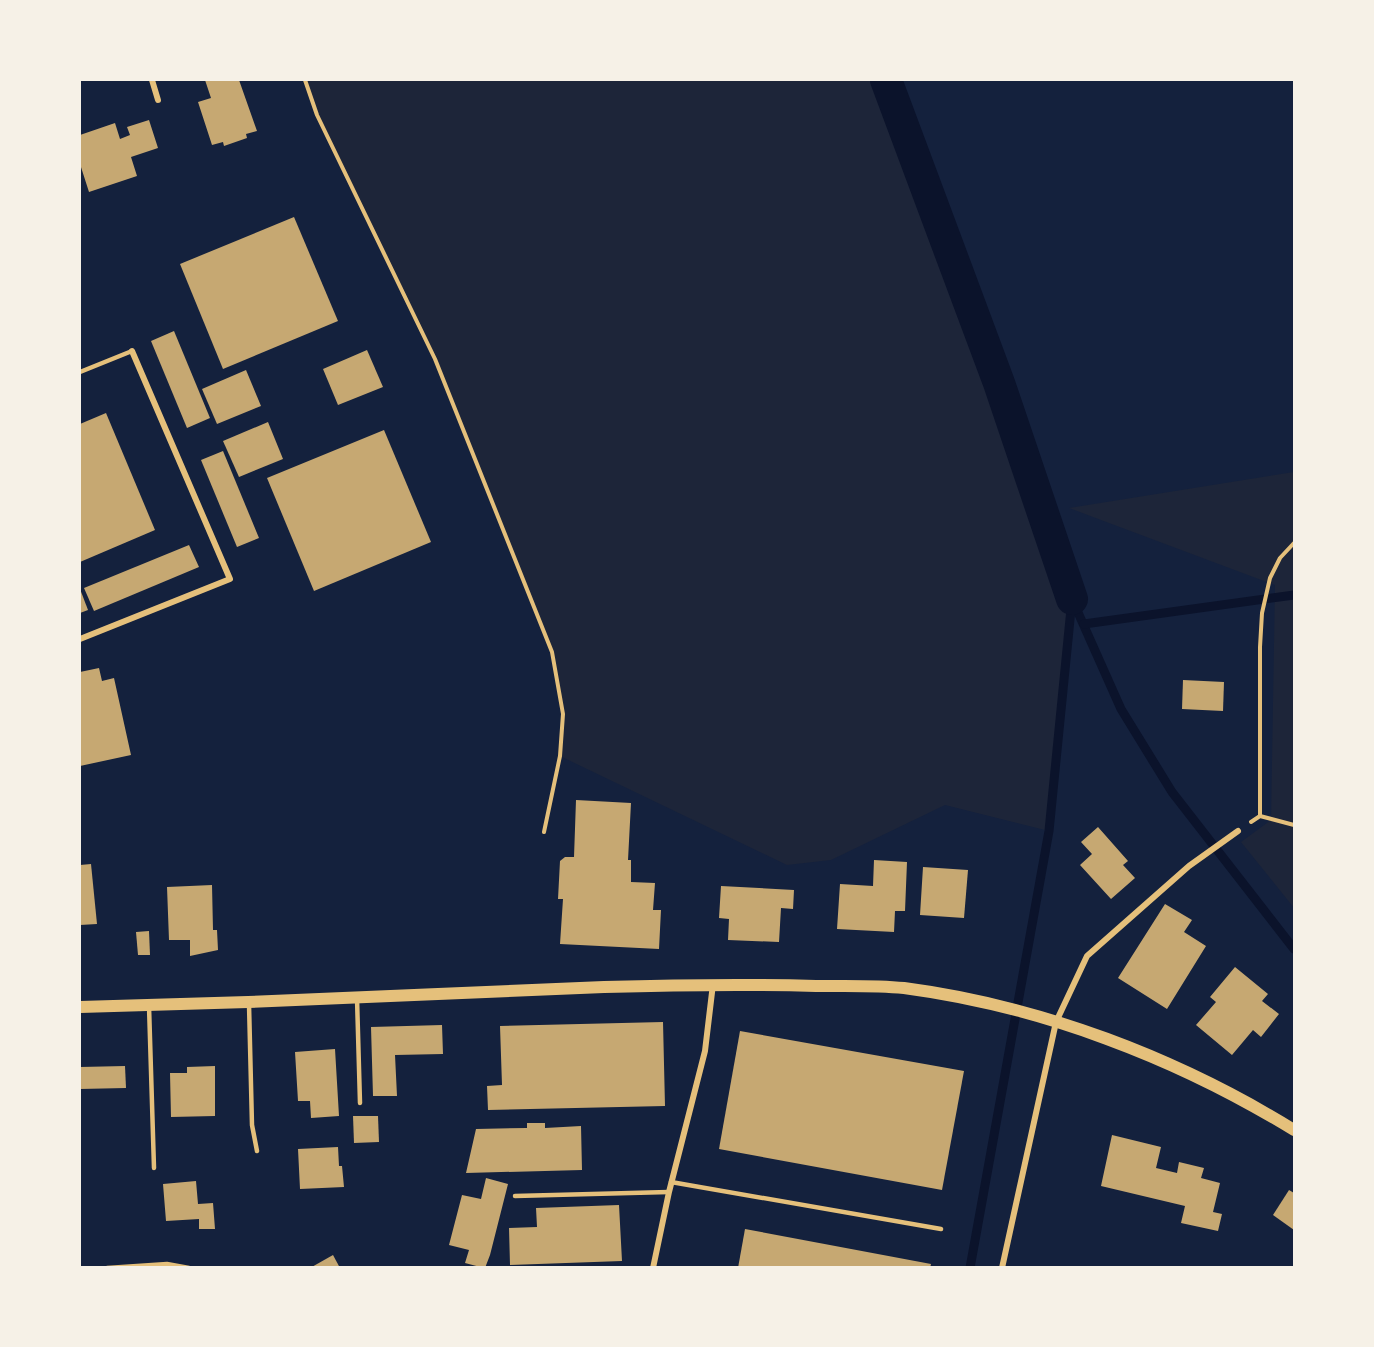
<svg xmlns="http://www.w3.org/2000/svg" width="1374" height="1347" font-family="'Roboto Condensed',sans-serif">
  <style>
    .green { fill: #1d2539 }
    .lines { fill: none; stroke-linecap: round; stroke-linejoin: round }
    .stream { stroke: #0b132b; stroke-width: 9 }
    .canal { stroke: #0b132b; stroke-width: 32 }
    .building { fill: #c6a872 }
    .path { stroke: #e5c07b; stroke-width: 4 }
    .service { stroke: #e5c07b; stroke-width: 4.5 }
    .minor { stroke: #e5c07b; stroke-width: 6 }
    .secondary { stroke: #e5c07b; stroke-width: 12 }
  </style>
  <rect width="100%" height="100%" fill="#14213d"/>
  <g class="green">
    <polygon points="305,80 883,80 1072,599 1049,831 945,805 831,860 787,865 560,756 563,714 552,652 435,359 317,115"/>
    <polygon points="1294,472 1294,908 1241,842 1271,820 1275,585 1069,508"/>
  </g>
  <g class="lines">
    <g class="stream">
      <polyline points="1072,599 1121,709 1172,792 1294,949"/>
      <polyline points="1084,624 1294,595"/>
      <polyline points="970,1268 1049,831 1072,599"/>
    </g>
    <polyline class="canal" points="886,80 999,383 1072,599"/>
  </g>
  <g class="building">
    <polygon points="205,80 239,80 257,131 246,134 247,138 224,146 223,142 212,145 198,102 211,98"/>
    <polygon points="149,120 158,148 131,157 137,176 89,192 80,164 80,135 115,123 120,139 130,135 127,127"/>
    <polygon points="294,217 338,321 223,369 180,264"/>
    <polygon points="174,331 210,418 187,428 151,341"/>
    <polygon points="367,350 383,387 338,405 323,369"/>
    <polygon points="246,370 261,406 217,424 202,389"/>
    <polygon points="106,413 155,530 80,562 80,424"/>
    <polygon points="268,422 283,459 239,477 223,441"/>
    <polygon points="384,430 431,542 314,591 267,478"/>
    <polygon points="223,451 259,538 237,547 201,460"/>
    <polygon points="189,545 199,567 94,611 84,588"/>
    <polygon points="80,589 88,610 80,613"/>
    <polygon points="99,668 102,681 114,678 131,755 80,766 80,672"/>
    <polygon points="1183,680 1224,682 1223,711 1182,709"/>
    <polygon points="576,800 631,803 628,860 631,860 631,882 655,883 653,910 661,910 659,949 560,944 563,899 558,899 560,861 565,857 574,857"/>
    <polygon points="1098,827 1128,861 1123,865 1135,878 1111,899 1080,865 1092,854 1081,842"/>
    <polygon points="874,860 907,862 905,911 895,911 894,932 837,929 840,884 873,886"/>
    <polygon points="91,864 97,924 80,925 80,865"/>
    <polygon points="923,867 968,870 964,918 920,915"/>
    <polygon points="212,885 213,930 217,930 218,950 190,956 190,940 169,940 167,887"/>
    <polygon points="721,886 794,890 793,909 781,908 779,942 728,940 729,919 719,918"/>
    <polygon points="1165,904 1192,920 1184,932 1206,946 1167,1009 1118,978"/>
    <polygon points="149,931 150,955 138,955 136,932"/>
    <polygon points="1235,967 1268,994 1262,1001 1279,1014 1261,1037 1253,1030 1232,1055 1196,1025 1216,1002 1210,997"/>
    <polygon points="663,1022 665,1106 488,1110 487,1086 502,1085 500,1026"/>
    <polygon points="442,1025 443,1054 395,1055 397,1096 373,1096 371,1027"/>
    <polygon points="740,1031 964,1071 942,1190 719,1149"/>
    <polygon points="335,1049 339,1116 311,1118 310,1101 298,1101 295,1052"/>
    <polygon points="125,1066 126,1088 80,1089 80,1067"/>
    <polygon points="215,1066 215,1116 171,1117 170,1073 187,1073 187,1067"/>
    <polygon points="353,1116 378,1116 379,1142 354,1143"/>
    <polygon points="527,1123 545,1123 545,1128 581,1126 582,1170 466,1173 476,1129 527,1128"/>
    <polygon points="1112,1135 1161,1147 1156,1168 1177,1173 1179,1162 1204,1168 1201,1178 1220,1183 1213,1212 1222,1214 1218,1231 1181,1223 1185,1206 1101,1186"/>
    <polygon points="338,1147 339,1166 342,1166 344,1187 300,1189 298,1149"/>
    <polygon points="486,1178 508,1184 490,1255 485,1268 484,1268 465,1263 469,1250 449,1245 462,1195 481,1199"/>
    <polygon points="196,1181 198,1204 213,1203 215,1229 199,1229 199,1219 166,1221 163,1184"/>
    <polygon points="1289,1190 1294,1193 1294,1230 1273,1215"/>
    <polygon points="619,1205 622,1261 510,1265 509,1228 537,1227 536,1208"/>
    <polygon points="745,1229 931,1264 930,1268 738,1268"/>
    <polygon points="333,1255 340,1268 310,1268"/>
  </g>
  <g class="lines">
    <g class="path">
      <polyline points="305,80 317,115 435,359 552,652 563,714 560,756 544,832"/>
      <polyline points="1260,816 1260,647 1262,613 1270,578 1280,558 1294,543"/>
      <polyline points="1251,822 1260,816 1294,825"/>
    </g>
    <g class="service">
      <polyline points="80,372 132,351"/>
      <polyline points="357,998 360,1103"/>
      <polyline points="249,1004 252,1125 257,1151"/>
      <polyline points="149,1006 154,1168"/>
      <polyline points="671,1182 941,1229"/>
      <polyline points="515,1196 669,1192"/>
      <polyline points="107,1268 167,1264 189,1268"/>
    </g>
    <g class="minor">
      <polyline points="152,80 158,100"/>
      <polyline points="80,639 230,579 132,351"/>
      <polyline points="653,1268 669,1192 705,1051 713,984"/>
      <polyline points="1002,1268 1056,1022 1087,956 1189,866 1238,831"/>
    </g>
    <path class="secondary" d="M80 1007C136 1005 192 1004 248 1002 367 998 485 991 604 987 675 985 745 984 816 986 845 986 875 985 904 988 1041 1006 1177 1058 1294 1130"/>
  </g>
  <rect width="1374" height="1347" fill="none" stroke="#f6f1e7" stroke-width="162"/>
</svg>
